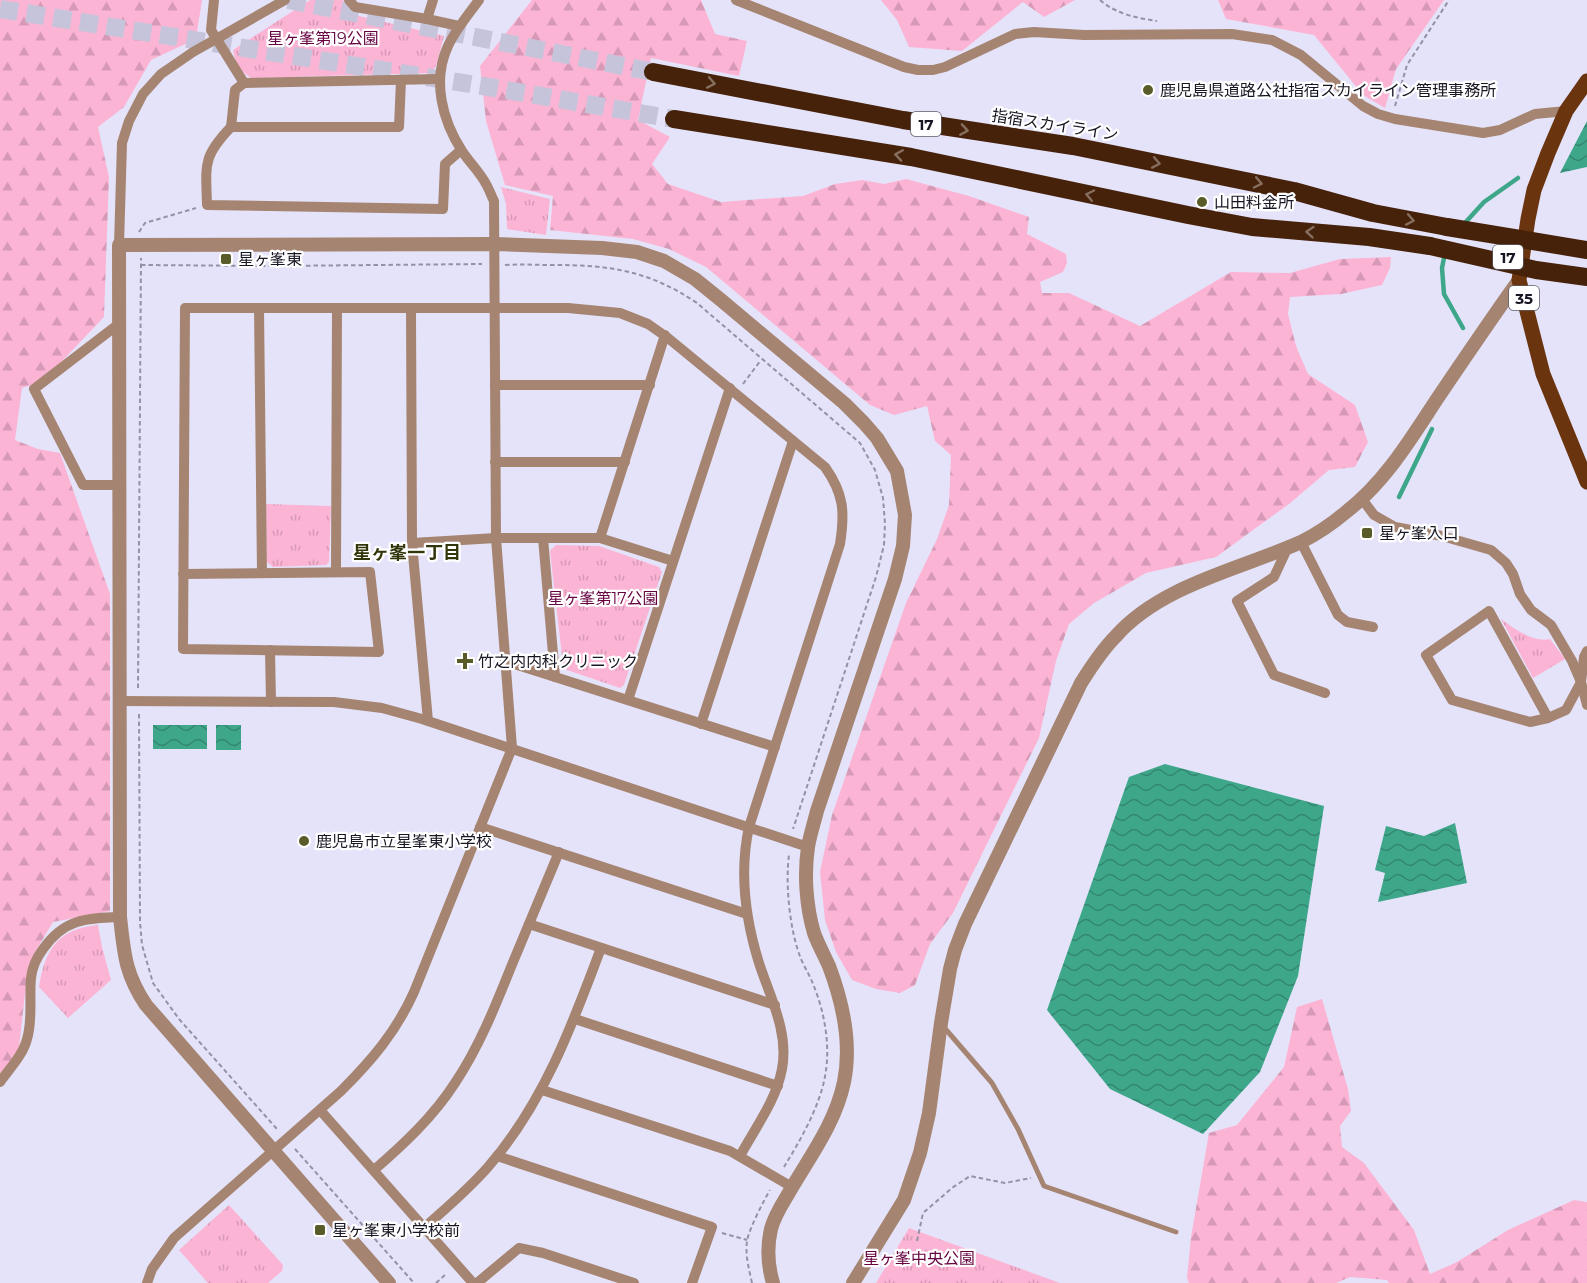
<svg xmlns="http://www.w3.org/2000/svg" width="1587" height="1283" font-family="Montserrat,'Noto Sans JP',sans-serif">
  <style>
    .forest { fill: url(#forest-firs) }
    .park { fill: url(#park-tufts) }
    .water { fill: url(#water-waves) }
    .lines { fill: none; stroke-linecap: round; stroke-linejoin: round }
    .stream { stroke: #3ea78a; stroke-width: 4.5 }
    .motorway-tunnel { stroke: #c6c4da; stroke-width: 18; stroke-dasharray: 18 9; stroke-linecap: butt }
    .path { stroke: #9492a5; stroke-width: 2; stroke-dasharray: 4.5 3; stroke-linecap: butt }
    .service { stroke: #a58572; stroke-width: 5 }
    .minor { stroke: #a58572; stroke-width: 10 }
    .tertiary { stroke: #a58572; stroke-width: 14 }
    .primary { stroke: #6a340f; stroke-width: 15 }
    .motorway { stroke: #46220b; stroke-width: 18 }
    .motorway-bridge { stroke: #46220b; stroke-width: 18 }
    .oneway { stroke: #876f60 }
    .poi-dot { fill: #595b29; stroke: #fff; stroke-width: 2 }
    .labels { text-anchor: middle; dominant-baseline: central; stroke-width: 4.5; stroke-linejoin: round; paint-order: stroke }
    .shield { fill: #fff; stroke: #5d5c65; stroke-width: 1.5 }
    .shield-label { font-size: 15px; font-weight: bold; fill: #181623 }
    .park-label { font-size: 16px; fill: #660340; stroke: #fff }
    .poi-label { font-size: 16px; fill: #181623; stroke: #fff; text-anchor: start }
    .street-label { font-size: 16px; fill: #181623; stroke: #fff }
    .neighbourhood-label { font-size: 18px; font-weight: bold; fill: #33350b; stroke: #fff }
  </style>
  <defs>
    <pattern id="forest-firs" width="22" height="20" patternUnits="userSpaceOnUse" patternTransform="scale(1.5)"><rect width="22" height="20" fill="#fcb4d4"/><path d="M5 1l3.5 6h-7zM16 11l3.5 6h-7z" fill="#d79ab6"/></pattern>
    <pattern id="park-tufts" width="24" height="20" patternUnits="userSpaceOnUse" patternTransform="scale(1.5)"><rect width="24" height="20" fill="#fcb4d4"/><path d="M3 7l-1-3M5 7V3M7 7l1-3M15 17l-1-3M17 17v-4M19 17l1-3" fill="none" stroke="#d79ab6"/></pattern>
    <pattern id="water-waves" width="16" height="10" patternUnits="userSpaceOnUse" patternTransform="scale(1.5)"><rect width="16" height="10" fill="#3ea78a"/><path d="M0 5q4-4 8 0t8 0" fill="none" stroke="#338770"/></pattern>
  </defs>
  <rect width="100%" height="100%" fill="#e5e3fa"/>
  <g class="forest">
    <polygon points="0,0 202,0 196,39 151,60 124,107 98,127 109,177 104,317 43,381 22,388 15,440 38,449 60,453 110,594 110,911 53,922 35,952 27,975 19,1048 0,1076"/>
    <polygon points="532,0 701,0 715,34 747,41 739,76 651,58 638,120 670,137 652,164 668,184 721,202 803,196 835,184 862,180 884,184 906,179 969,196 1029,217 1027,234 1066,254 1067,263 1063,272 1040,282 1042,293 1069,293 1140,326 1231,272 1290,273 1340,259 1391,257 1390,268 1382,285 1341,294 1290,297 1288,314 1296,346 1308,374 1355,405 1368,442 1355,467 1329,470 1289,504 1216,557 1146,573 1094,603 1069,624 1056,661 1039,738 953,913 930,944 915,985 900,993 876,989 852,980 836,952 825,920 820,872 832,815 906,603 937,539 949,505 951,455 935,441 927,406 894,415 870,405 706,267 669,249 633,239 550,230 553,196 505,185 486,121 480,66"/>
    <polygon points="881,0 1075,0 1044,17 1023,2 962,51 909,47 897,20"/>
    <polygon points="1218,0 1444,0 1396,69 1385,108 1363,95 1314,35 1226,19"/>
    <polygon points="1322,999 1348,1089 1351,1111 1340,1126 1342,1147 1364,1163 1414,1230 1430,1274 1457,1262 1508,1230 1574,1200 1587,1202 1587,1283 1389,1283 1387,1280 1350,1277 1336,1283 1189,1283 1187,1278 1191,1237 1209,1133 1237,1125 1284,1067 1297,1007"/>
  </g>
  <g class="park">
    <path d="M310 0H343L355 15 444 36 436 66 430 73 251 78C241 72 235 62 233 50Z"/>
    <polygon points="501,187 550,199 546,235 507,229 506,204"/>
    <polygon points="266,504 331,506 329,562 326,565 273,567 267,562"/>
    <polygon points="556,545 599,546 659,567 662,572 624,685 620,688 567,670 563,665 550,551"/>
    <path d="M1501 619C1515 629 1533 643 1550 639L1565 659 1533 678Z"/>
    <path d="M98 925 102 947 111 980 68 1018 39 987C45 949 58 929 98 925Z"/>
    <polygon points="229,1205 283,1265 282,1271 268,1283 208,1283 179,1250"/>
    <polygon points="909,1228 1060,1283 876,1283"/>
  </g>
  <g class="water">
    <polygon points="1587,121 1587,167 1560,173"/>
    <rect x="153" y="725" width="54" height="24"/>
    <rect x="216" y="725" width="25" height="25"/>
    <polygon points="1165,764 1324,806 1298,976 1260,1072 1203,1134 1110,1089 1047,1010 1129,777"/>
    <polygon points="1455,823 1467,883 1378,902 1385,873 1375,870 1386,826 1424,836"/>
  </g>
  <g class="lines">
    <g class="stream">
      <polyline points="1464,224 1484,202 1518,178"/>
      <polyline points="1445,253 1442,268 1444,294 1463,328"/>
      <polyline points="1399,497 1432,429"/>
    </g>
    <g class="motorway-tunnel">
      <polyline points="288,0 653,72"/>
      <polyline points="0,9 495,88 674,119"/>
    </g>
    <g class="path">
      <path d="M1100 0C1116 14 1137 18 1157 21"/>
      <polyline points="1395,106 1407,65 1449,0"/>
      <polyline points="139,232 145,223 196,208"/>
      <polyline points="141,265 274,266 482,264"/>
      <path d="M505 265C521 264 536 265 552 265 609 265 648 270 697 303L860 443 875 470 883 498 885 524 884 545 876 577 793 829"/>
      <polyline points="743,384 761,360"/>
      <polyline points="138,688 141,258"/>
      <polyline points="139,714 140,922 142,945 153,983 179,1019 277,1129"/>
      <polyline points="295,1149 414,1283"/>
      <path d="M784 1167C801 1139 822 1103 826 1070 830 1043 824 1010 813 984 810 976 805 968 801 959 790 932 785 885 789 855"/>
      <polyline points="722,1233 747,1240"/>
      <polyline points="917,1241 923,1213 952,1188 970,1176 1005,1183 1031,1178"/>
      <polyline points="436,1283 447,1273"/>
      <path d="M752 1283C749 1269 745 1255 747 1241 749 1229 764 1200 770 1190"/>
    </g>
    <polyline class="service" points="942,1025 992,1083 1018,1129 1044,1186 1176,1232"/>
    <g class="minor">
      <polyline points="214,0 211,30 244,83 439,79"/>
      <polyline points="349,0 355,7 427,19 459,26"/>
      <polyline points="736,0 904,67 918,70 933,70 945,67 1015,34 1034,32 1084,35 1232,34 1272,40 1301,55 1363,106 1378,114 1395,119 1483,133 1500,130 1535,114 1566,111"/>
      <polyline points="427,19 433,0"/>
      <path d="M401 80 399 127H231C202 157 206 165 207 205L443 209 445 164 461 150"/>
      <polyline points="231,127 235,90 244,83"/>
      <polyline points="119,245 122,143 129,121 143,94 161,74 193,52 285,0"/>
      <polyline points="259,308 262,573"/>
      <polyline points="411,308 412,543 428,721"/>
      <polyline points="495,385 650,385"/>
      <polyline points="495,462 625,462"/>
      <polyline points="120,485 83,485 34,389 120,323"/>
      <polyline points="1362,499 1374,515 1395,527 1442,536 1491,550 1506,563 1513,574 1520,594 1531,610 1551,625 1572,661 1581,682 1587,705"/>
      <polyline points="543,538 555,677"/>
      <polyline points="600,538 665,335"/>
      <polyline points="1301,542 1338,615 1347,622 1373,627"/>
      <polyline points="412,543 496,538 600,538 673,561"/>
      <polyline points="1288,547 1274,577 1237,601 1274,675 1325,693"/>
      <polyline points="336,572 337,308"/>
      <path d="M183 574 370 572 379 652 183 649 185 308H568L620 313 648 324 668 338 825 467C844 494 845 512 840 544L749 827C739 873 745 918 759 963 770 997 789 1032 782 1069 776 1101 755 1128 740 1156"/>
      <polyline points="270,650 271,702"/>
      <polyline points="505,661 775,747"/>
      <polyline points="628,700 730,388"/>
      <polyline points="120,701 334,702 382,708 422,719 808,847"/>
      <polyline points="1548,718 1489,611 1426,655 1452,700 1530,722 1548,718 1566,710 1581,682 1584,657 1587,651"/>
      <polyline points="701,724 793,441"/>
      <polyline points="480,827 747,914"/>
      <polyline points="529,924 775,1005"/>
      <polyline points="575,1019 778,1086"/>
      <path d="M0 1082C10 1068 23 1055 27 1039 33 1020 29 998 31 978 32 968 37 957 43 949 64 919 86 918 120 917"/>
      <polyline points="542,1090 730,1151 792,1187"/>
      <polyline points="320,1110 473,1283"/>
      <polyline points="497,1156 712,1227 692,1283"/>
      <path d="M374 1170C404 1144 433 1117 455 1083 479 1047 495 1007 511 967 527 929 543 891 559 852"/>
      <path d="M424 1228C446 1208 468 1190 488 1167 543 1104 572 1026 601 948"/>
      <path d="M147 1283 152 1269 174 1238 341 1091C372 1060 396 1032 414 992L512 748 496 538 494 201C491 195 489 189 486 184 480 172 469 162 462 151 442 120 432 80 448 46 456 29 468 15 479 0"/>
      <polyline points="477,1283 519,1248 543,1253 634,1283"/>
    </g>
    <g class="tertiary">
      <path d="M389 1283 146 1005C125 974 124 953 120 917L119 245 494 244 602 248 637 252 664 261 695 279 721 300 844 403 864 423 877 438 897 471 905 515 903 546 895 579 817 811C814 823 810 835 808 847 804 874 806 906 814 933 818 944 824 955 829 966 843 1003 852 1043 844 1082 835 1125 808 1159 787 1196 781 1206 774 1217 771 1229 767 1246 768 1266 773 1283"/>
      <path d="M853 1283 904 1200 920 1153 929 1113 941 1023 950 969 955 950 965 924 1081 683C1091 667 1102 650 1116 636 1161 585 1241 569 1301 542 1317 534 1332 524 1346 512 1385 482 1410 440 1437 399 1464 359 1491 319 1519 280"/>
    </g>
    <polyline class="primary" points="1587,81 1566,111 1548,153 1534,190 1528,219 1519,280 1543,374 1587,482"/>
    <g class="motorway">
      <polyline points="653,72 903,120 1073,146 1294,191 1373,213 1447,227"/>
      <polyline points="674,119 911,157 1188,215 1252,227 1369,237 1430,246"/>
    </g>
    <g class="motorway-bridge">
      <polyline points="1447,227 1587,250"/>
      <polyline points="1430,246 1536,270 1587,277"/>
    </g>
  </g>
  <defs><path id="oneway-chevron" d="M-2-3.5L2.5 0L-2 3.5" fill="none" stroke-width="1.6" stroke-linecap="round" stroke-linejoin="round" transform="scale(1.5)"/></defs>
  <g class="oneway">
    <use href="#oneway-chevron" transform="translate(711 83) rotate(11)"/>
    <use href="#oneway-chevron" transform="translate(964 130) rotate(9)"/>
    <use href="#oneway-chevron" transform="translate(899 155) rotate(-171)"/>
    <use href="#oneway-chevron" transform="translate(1156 163) rotate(11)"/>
    <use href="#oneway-chevron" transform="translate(1258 183) rotate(12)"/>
    <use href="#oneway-chevron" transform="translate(1090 195) rotate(-168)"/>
    <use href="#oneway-chevron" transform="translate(1410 220) rotate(11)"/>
    <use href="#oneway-chevron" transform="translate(1310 232) rotate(-175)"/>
  </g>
  <g class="poi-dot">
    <circle cx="1148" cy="90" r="6"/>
    <circle cx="1202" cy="202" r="6"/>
    <rect x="220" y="253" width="12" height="12" rx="3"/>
    <rect x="1361" y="527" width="12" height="12" rx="3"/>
    <path d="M462 652h6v6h6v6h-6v6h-6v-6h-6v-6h6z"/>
    <circle cx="304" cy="841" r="6"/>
    <rect x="314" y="1224" width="12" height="12" rx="3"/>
  </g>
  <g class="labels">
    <g class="shield">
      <rect x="911" y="112" width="30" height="24" rx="4.5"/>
      <rect x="1493" y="245" width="30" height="24" rx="4.5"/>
      <rect x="1509" y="286" width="30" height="24" rx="4.5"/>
    </g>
    <g class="shield-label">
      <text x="926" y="124">17</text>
      <text x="1508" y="257">17</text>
      <text x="1524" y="298">35</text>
    </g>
    <g class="park-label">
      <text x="323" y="38">星ヶ峯第19公園</text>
      <text x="603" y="598">星ヶ峯第17公園</text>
      <text x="919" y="1258">星ヶ峯中央公園</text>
    </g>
    <g class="poi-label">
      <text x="1160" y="90">鹿児島県道路公社指宿スカイライン管理事務所</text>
      <text x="1214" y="202">山田料金所</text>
      <text x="238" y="259">星ヶ峯東</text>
      <text x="1379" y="533">星ヶ峯入口</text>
      <text x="478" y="661">竹之内内科クリニック</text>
      <text x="316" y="841">鹿児島市立星峯東小学校</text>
      <text x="332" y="1230">星ヶ峯東小学校前</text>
    </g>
    <g class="street-label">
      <text transform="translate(1055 125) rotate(9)">指宿スカイライン</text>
    </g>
    <g class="neighbourhood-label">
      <text x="407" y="553">星ヶ峯一丁目</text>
    </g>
  </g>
</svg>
